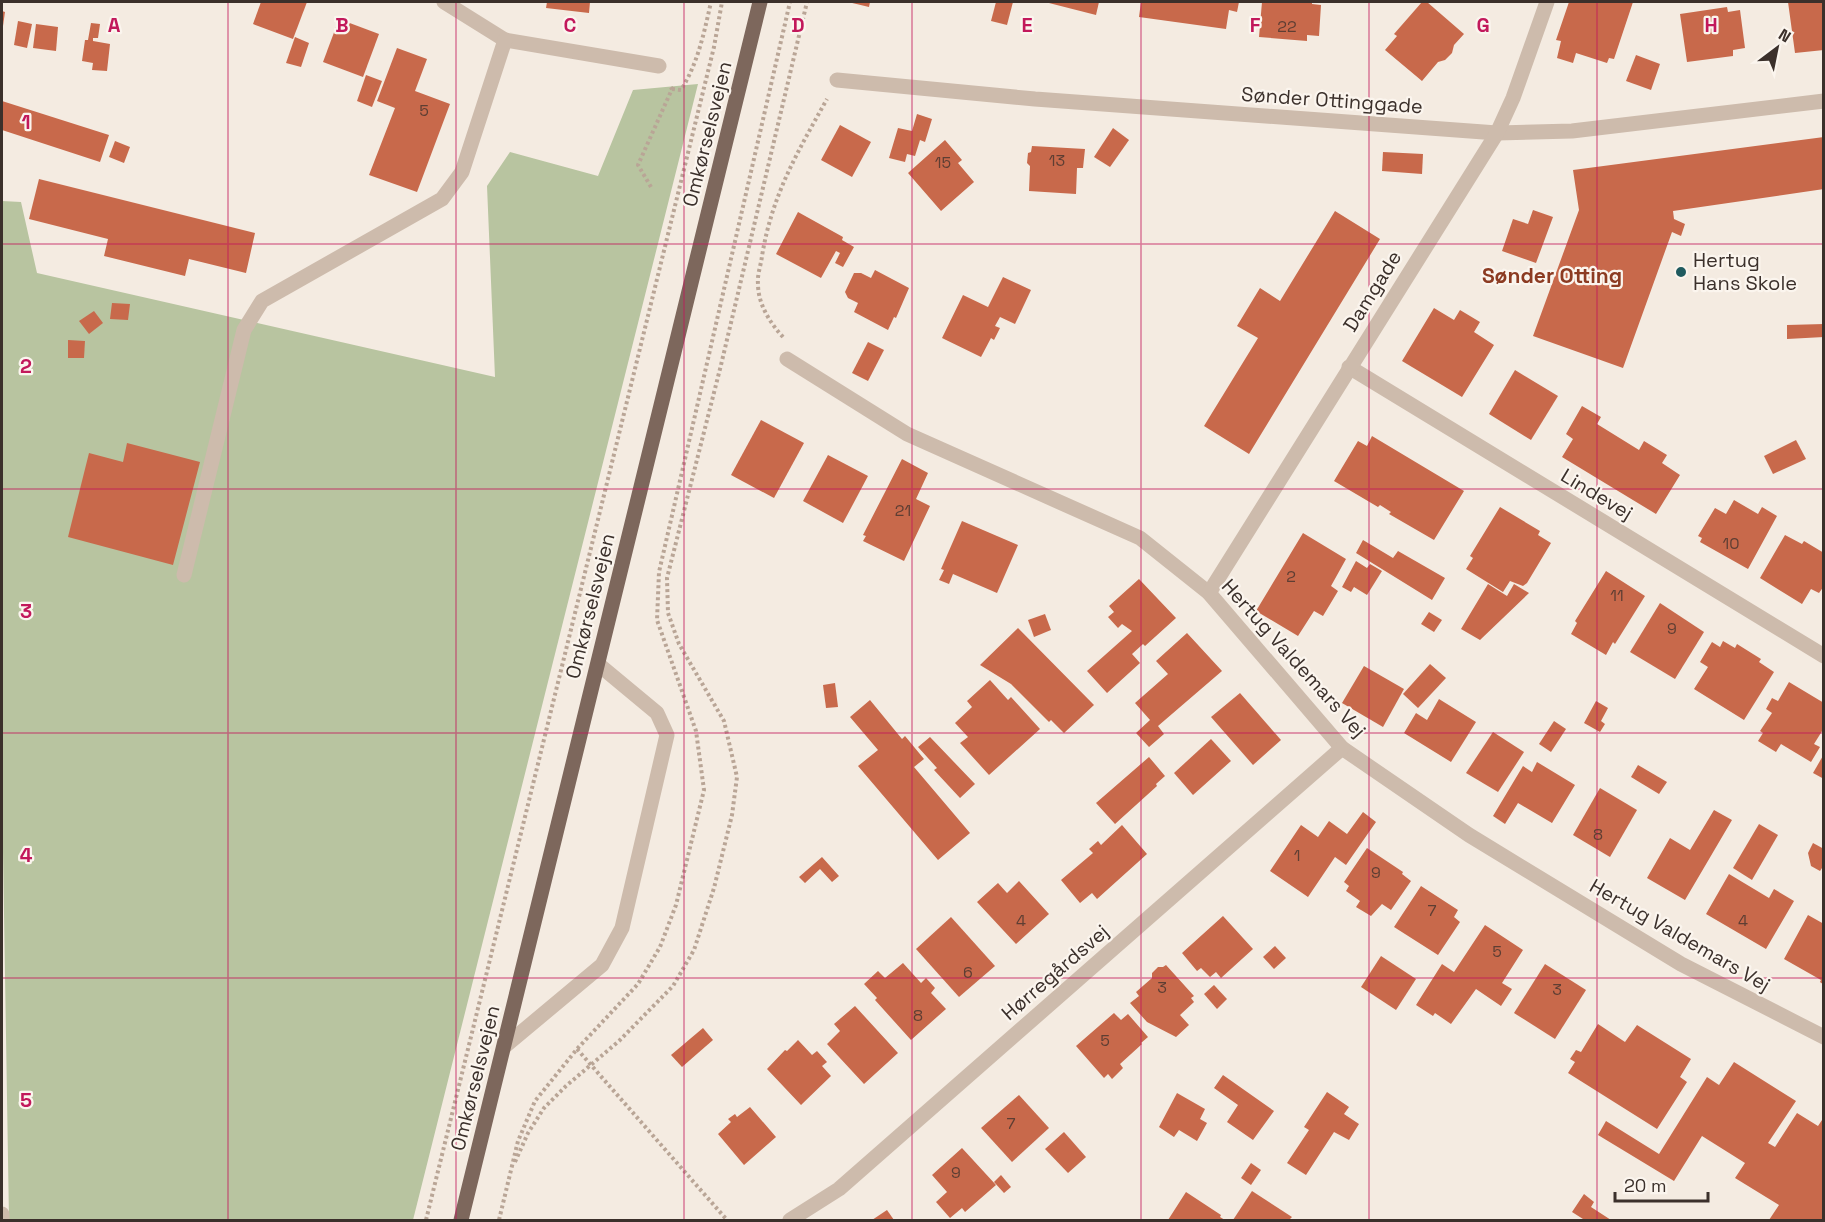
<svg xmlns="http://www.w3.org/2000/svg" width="1825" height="1222" font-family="'Space Grotesk',sans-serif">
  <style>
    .green { fill: #b8c4a0 }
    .building { fill: #c8694b }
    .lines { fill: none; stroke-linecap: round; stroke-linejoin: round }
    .path { stroke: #b9a596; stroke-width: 4; stroke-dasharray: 3 3; stroke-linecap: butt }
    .minor { stroke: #cdbbac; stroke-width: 15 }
    .major { stroke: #7d675c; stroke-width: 15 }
    .grid { fill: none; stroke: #c2185b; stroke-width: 1.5; stroke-opacity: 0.55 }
    .poi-dot { fill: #1f5a5e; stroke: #fbf5ee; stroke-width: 2 }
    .labels { text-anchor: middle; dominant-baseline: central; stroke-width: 4.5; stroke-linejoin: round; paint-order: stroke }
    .number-label { font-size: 16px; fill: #5e3e33 }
    .street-label { font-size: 20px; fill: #3b302b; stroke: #fbf5ee }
    .poi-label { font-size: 20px; fill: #3b302b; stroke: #fbf5ee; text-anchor: start }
    .neighbourhood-label { font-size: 21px; font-weight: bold; fill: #8c3b22; stroke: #fbf5ee }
    .grid-label { font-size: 20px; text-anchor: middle; font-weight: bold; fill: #c2185b; stroke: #fbf5ee; stroke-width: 4.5; stroke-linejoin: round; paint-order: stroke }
  </style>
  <rect width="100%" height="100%" fill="#f4ebe1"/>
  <polygon class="green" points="698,84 413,1220 9,1220 2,790 2,201 21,202 37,273 495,377 487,186 510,152 598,176 633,90"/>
  <g class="building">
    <polygon points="261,2 307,2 293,39 253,24"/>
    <polygon points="547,2 590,2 589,13 546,8"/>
    <polygon points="848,2 870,2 869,7"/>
    <polygon points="996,2 1013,2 1007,25 991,21"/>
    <polygon points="1045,2 1099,2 1096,15"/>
    <polygon points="1141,2 1239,2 1237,12 1229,10 1226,29 1139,17"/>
    <polygon points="1262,2 1312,2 1312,4 1321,5 1319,36 1307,35 1307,41 1259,37"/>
    <polygon points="1422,2 1427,2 1464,34 1454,45 1452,53 1445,60 1438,62 1422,81 1385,50 1397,36 1394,34"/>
    <polygon points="1569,2 1633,2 1614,59 1609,58 1607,63 1576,53 1573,63 1557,58 1561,41 1556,40"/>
    <polygon points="1788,2 1824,2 1824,32 1822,32 1824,50 1795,53"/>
    <polygon points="1727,7 1728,12 1740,10 1745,48 1733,50 1733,56 1687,62 1680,14"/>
    <polygon points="2,11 5,12 3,26 2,26"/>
    <polygon points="339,19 379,34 363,77 323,62"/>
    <polygon points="18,21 32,24 27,48 14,45"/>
    <polygon points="91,23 100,24 98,38 93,38 93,41 110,44 107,71 92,70 93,63 82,61 85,40 88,40"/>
    <polygon points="36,24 58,27 56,51 33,48"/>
    <polygon points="295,37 309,43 301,67 286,63"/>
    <polygon points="397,48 427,59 415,91 450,104 417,192 369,175 395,108 377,101"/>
    <polygon points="1636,55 1660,64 1651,90 1626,81"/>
    <polygon points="366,75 382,81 372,107 357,101"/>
    <polygon points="2,101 109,135 100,162 2,130"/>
    <polygon points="917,114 932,119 925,142 920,140 915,156 907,154 905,162 889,158 898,128 912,131"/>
    <polygon points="840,125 871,142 852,177 821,160"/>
    <polygon points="1113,128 1129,140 1110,167 1094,157"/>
    <polygon points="1824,137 1824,189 1673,211 1674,219 1685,224 1681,236 1672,232 1623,368 1533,336 1579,210 1573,170"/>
    <polygon points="945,140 962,160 958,163 974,182 941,211 908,173"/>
    <polygon points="115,141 130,147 124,163 109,157"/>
    <polygon points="1032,146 1085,149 1083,168 1077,168 1076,194 1029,191 1030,166 1027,163 1028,153 1031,152"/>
    <polygon points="1383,152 1423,154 1422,174 1382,171"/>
    <polygon points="39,179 255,233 246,273 189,259 185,276 104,256 108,239 29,219"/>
    <polygon points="1533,210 1553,217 1536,263 1502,251 1513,219 1528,224"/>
    <polygon points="1335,211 1380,239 1249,454 1204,426 1258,338 1237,326 1260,288 1280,301"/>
    <polygon points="798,212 843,237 842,240 854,247 843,267 835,263 840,253 836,251 821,278 776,254"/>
    <polygon points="875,270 909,288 896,318 894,317 888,330 854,312 858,303 848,298 845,292 854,273 861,273 871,278"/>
    <polygon points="1003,277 1031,290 1015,324 1000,317 995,326 1000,328 994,340 991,338 981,357 942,338 963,295 988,307"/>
    <polygon points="112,303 130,304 128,320 110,319"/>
    <polygon points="1434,308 1454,320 1460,310 1480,322 1474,332 1494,345 1462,397 1402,361"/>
    <polygon points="94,311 103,323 89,334 79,321"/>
    <polygon points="1824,324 1824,337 1787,339 1787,325"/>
    <polygon points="68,340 85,341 84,358 68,358"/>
    <polygon points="868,342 884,350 868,381 852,373"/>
    <polygon points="1515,370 1558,396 1531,440 1489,414"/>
    <polygon points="1582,406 1601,417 1597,424 1639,450 1644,441 1667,455 1662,463 1680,475 1656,514 1562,457 1573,439 1566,434"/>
    <polygon points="761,420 804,443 774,498 731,475"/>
    <polygon points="1372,436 1464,491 1434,540 1389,514 1391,512 1380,505 1378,507 1334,481 1358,441 1367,446"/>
    <polygon points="1796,440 1806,459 1773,474 1764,456"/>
    <polygon points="127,443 200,462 173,565 68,537 89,453 123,462"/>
    <polygon points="828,455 868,476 843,523 803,501"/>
    <polygon points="902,459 928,473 916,499 930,506 904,561 863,541 866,536 863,535"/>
    <polygon points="1734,500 1758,514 1762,507 1777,516 1748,569 1700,542 1702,538 1698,536 1715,508 1726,514"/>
    <polygon points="1500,507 1540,531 1538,535 1551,543 1527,583 1523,586 1510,581 1503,592 1466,569 1473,558 1470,556"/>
    <polygon points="962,521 1018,545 997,593 953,574 949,584 939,580 944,570 941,569"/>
    <polygon points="1303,533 1346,559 1331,586 1338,591 1323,616 1314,611 1298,636 1256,611"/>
    <polygon points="1785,535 1802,544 1804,541 1824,553 1824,586 1819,593 1811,589 1802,604 1760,578"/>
    <polygon points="1363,540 1393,558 1398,551 1445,578 1432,600 1356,553"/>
    <polygon points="1356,561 1367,568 1370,564 1382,571 1367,595 1354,587 1351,592 1342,587"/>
    <polygon points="1606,571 1645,596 1615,644 1613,642 1606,655 1571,634 1577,623 1575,621"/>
    <polygon points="1139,579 1176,618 1145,646 1143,644 1132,654 1140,663 1107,693 1087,671 1132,631 1122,624 1118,628 1108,617 1114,612 1109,606"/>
    <polygon points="1488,584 1507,596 1514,584 1529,593 1480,640 1461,629"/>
    <polygon points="1660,603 1704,632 1675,679 1630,652"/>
    <polygon points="1429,612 1442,620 1434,632 1421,624"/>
    <polygon points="1045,614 1051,630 1034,637 1028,620"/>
    <polygon points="1018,628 1094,705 1064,733 1051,720 1049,722 1011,684 980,665"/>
    <polygon points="1187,633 1222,671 1158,726 1164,734 1149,747 1136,733 1150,720 1135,703 1168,674 1156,661"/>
    <polygon points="1723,641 1735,648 1737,644 1761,659 1759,662 1774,672 1744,720 1694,689 1708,667 1700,662 1712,642 1720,647"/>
    <polygon points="1430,664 1446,678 1418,708 1403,694"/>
    <polygon points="1364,666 1404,689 1383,727 1342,703"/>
    <polygon points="990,680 1008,700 1011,697 1040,729 989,775 960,743 968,737 955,723 972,707 967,701"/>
    <polygon points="1789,682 1824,703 1824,728 1814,744 1820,747 1811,762 1781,744 1776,752 1758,741 1763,733 1760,731 1772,713 1766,709 1772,698 1778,701"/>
    <polygon points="835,683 838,707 826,708 823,685"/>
    <polygon points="1240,693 1281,740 1253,765 1211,717"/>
    <polygon points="1439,699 1476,722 1451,762 1404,733 1416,713 1427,720"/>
    <polygon points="870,700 902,739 905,736 924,759 914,767 970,833 938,860 858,766 878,750 850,717"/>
    <polygon points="1596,701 1608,708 1601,721 1605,724 1600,732 1584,723"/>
    <polygon points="1554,721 1566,729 1551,752 1539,744"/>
    <polygon points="1493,732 1524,752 1498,792 1466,773"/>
    <polygon points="930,737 975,784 960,798 934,770 937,768 918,747"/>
    <polygon points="1211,739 1231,761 1193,795 1174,773"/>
    <polygon points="1824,754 1824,779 1813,773"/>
    <polygon points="1149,757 1165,776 1156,784 1157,786 1115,824 1096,803"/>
    <polygon points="1537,762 1575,785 1552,823 1518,803 1505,824 1493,816 1523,766 1532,772"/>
    <polygon points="1638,765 1667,782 1659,794 1631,777"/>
    <polygon points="1600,788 1637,810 1610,857 1573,835"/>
    <polygon points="1714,810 1732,820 1685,900 1647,878 1670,838 1690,850"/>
    <polygon points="1363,812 1376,822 1346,865 1335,857 1308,897 1270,871 1301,825 1318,837 1329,821 1347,834"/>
    <polygon points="1759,824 1778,835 1752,880 1733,868"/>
    <polygon points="1122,825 1147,854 1097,899 1092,893 1080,903 1061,880 1093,853 1089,849 1098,841 1101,845"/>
    <polygon points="1813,843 1824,849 1824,865 1820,871 1811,866 1808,853"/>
    <polygon points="1367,848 1403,872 1402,874 1411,881 1391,910 1382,904 1371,916 1356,907 1360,901 1346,891 1349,886 1344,882"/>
    <polygon points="822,857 839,876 832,882 820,869 805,883 799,877"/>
    <polygon points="1729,874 1769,898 1774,889 1794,901 1766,949 1706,914"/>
    <polygon points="1019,881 1049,914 1016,944 977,902 998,883 1007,893"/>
    <polygon points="1421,886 1458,910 1454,917 1460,922 1438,955 1394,927"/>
    <polygon points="1808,915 1824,924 1824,985 1820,982 1821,980 1784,959"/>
    <polygon points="1223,916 1253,949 1221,978 1216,972 1210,977 1201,968 1197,971 1182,953"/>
    <polygon points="951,917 995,966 959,997 916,949"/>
    <polygon points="1485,925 1523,950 1502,983 1512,989 1501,1006 1476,989 1451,1024 1435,1013 1433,1016 1416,1005 1442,964 1454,972"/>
    <polygon points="1275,946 1286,958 1274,969 1263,957"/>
    <polygon points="1381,956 1416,979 1396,1010 1361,987"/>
    <polygon points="903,963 921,983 926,978 935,988 931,993 946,1009 911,1040 875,1000 877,998 864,984 878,971 885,978"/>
    <polygon points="1545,964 1586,990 1555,1039 1514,1013"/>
    <polygon points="1166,965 1194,996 1191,998 1194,1002 1180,1015 1189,1025 1176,1037 1147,1022 1130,1003 1139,996 1136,992 1152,978 1152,973 1158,967 1163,967"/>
    <polygon points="1214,985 1227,999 1217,1009 1204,994"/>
    <polygon points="855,1006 898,1053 864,1084 827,1044 840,1031 834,1024"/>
    <polygon points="1114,1013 1121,1020 1128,1014 1148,1037 1141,1043 1142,1044 1120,1064 1123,1068 1112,1079 1108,1074 1104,1078 1076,1046"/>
    <polygon points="1598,1024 1625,1042 1637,1025 1691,1059 1680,1077 1687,1082 1657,1129 1568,1073 1575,1062 1570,1059 1576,1050 1581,1052"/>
    <polygon points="703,1028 713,1040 682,1067 671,1055"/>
    <polygon points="798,1040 812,1055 817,1051 827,1062 822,1066 831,1076 801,1105 767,1069 785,1050 787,1051"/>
    <polygon points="1734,1062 1796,1101 1768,1143 1775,1147 1797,1113 1818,1126 1824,1117 1824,1220 1769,1220 1779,1205 1735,1178 1745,1163 1702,1136 1674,1181 1598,1135 1606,1121 1659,1154 1707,1077 1719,1085"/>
    <polygon points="1223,1075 1274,1111 1253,1140 1227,1122 1238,1105 1214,1088"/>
    <polygon points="1327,1092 1349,1107 1344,1114 1359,1124 1349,1140 1334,1132 1306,1175 1287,1163 1309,1130 1304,1127"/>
    <polygon points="1177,1093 1205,1109 1200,1119 1207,1123 1197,1141 1179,1130 1174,1137 1159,1127"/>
    <polygon points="1019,1095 1049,1128 1012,1162 981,1128"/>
    <polygon points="750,1107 776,1137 744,1165 718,1134 731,1122 728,1119 735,1114 737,1117"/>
    <polygon points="1064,1132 1086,1157 1068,1173 1045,1149"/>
    <polygon points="962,1148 996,1185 965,1212 962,1208 950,1218 936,1202 947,1192 932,1175"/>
    <polygon points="1251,1163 1261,1170 1251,1185 1241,1178"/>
    <polygon points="1001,1175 1011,1187 1004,1193 994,1182"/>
    <polygon points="1252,1191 1292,1217 1289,1220 1233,1220"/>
    <polygon points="1186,1192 1221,1215 1220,1217 1225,1220 1168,1220"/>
    <polygon points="1584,1194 1594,1202 1591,1207 1611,1220 1582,1220 1583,1219 1572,1212"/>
    <polygon points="887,1210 894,1220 872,1220"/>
  </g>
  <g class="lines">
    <g class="path">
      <path d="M672 89 681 90C698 63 704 33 711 2"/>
      <polyline points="651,187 638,165 672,89 669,85"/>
      <path d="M783 337C770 323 758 304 758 284 757 275 761 265 762 256 772 195 797 153 827 99"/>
      <polyline points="577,1049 727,1220"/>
      <polyline points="515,1162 528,1133 544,1108 566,1086 619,1041 673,986 694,950 714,888 732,815 737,777 724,721 679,644 668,613 667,578 721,365 807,2"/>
      <polyline points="426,1220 714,47 722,2"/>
      <polyline points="499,1220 518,1141 535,1101 577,1049 638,984 660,947 676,905 704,790 696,731 657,620 659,572 790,2"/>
    </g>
    <g class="minor">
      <polyline points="444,2 505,40 659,66"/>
      <polyline points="837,80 1035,99 1497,133 1572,131 1824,101"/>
      <polyline points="787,359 907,434 1140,538 1209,593 1342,748 1469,835 1681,964 1824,1037"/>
      <polyline points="1349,367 1824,656"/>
      <polyline points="184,575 244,330 262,301 442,199 462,172 505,40"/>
      <polyline points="1209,593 1497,133 1513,98 1547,2"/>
      <polyline points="505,1046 602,965 622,928 667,735 657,713 598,664"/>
      <polyline points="2,1214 2,1220"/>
      <polyline points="790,1220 839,1189 1342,748"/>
    </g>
    <polyline class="major" points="461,1220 760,2"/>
  </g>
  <path class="grid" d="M228 2V1220M456 2V1220M684 2V1220M912 2V1220M1141 2V1220M1369 2V1220M1597 2V1220M2 244H1824M2 489H1824M2 733H1824M2 978H1824"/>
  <circle class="poi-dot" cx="1681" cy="272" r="6"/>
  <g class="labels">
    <g class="number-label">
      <text x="1287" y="26">22</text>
      <text x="424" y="110">5</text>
      <text x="1057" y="160">13</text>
      <text x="943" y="162">15</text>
      <text x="903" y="510">21</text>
      <text x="1731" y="543">10</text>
      <text x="1291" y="576">2</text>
      <text x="1617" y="595">11</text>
      <text x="1672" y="628">9</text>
      <text x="1598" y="834">8</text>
      <text x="1297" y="855">1</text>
      <text x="1376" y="872">9</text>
      <text x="1432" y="910">7</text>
      <text x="1021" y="920">4</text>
      <text x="1743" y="920">4</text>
      <text x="1497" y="951">5</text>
      <text x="968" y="972">6</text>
      <text x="1162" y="987">3</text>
      <text x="1557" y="989">3</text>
      <text x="918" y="1015">8</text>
      <text x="1105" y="1040">5</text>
      <text x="1011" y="1123">7</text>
      <text x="956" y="1172">9</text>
    </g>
    <g class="street-label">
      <text transform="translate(1332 100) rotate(4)">Sønder Ottinggade</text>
      <text transform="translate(707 134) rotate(-76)">Omkørselsvejen</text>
      <text transform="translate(1372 291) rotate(-58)">Damgade</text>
      <text transform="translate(1597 494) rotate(31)">Lindevej</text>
      <text transform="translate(590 606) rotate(-76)">Omkørselsvejen</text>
      <text transform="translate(1294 658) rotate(48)">Hertug Valdemars Vej</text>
      <text transform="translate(1680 935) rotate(30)">Hertug Valdemars Vej</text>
      <text transform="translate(1055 972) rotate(-41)">Hørregårdsvej</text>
      <text transform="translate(475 1078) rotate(-76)">Omkørselsvejen</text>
    </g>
    <g class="poi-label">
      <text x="1693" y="260">Hertug<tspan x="1693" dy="23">Hans Skole</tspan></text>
    </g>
    <g class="neighbourhood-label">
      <text x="1552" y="275">Sønder Otting</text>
    </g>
  </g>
  <g class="grid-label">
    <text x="114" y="32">A</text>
    <text x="342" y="32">B</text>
    <text x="570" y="32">C</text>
    <text x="798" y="32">D</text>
    <text x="1027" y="32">E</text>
    <text x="1255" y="32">F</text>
    <text x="1483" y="32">G</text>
    <text x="1711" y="32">H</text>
    <text x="26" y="129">1</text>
    <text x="26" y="373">2</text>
    <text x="26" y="618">3</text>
    <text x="26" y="862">4</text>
    <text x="26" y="1107">5</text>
  </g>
  <rect width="1825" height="1222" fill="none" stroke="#3b302b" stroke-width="6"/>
  <g transform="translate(1777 48) rotate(32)" stroke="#fbf5ee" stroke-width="4.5" paint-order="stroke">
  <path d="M0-4.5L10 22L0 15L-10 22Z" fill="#3b302b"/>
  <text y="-9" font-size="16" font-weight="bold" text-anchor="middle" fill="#3b302b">N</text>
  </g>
  <path d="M1615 1192v9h93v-9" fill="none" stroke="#3b302b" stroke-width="3"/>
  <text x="1624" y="1192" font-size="18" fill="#3b302b" stroke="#fbf5ee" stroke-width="4.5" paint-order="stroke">20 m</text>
</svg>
